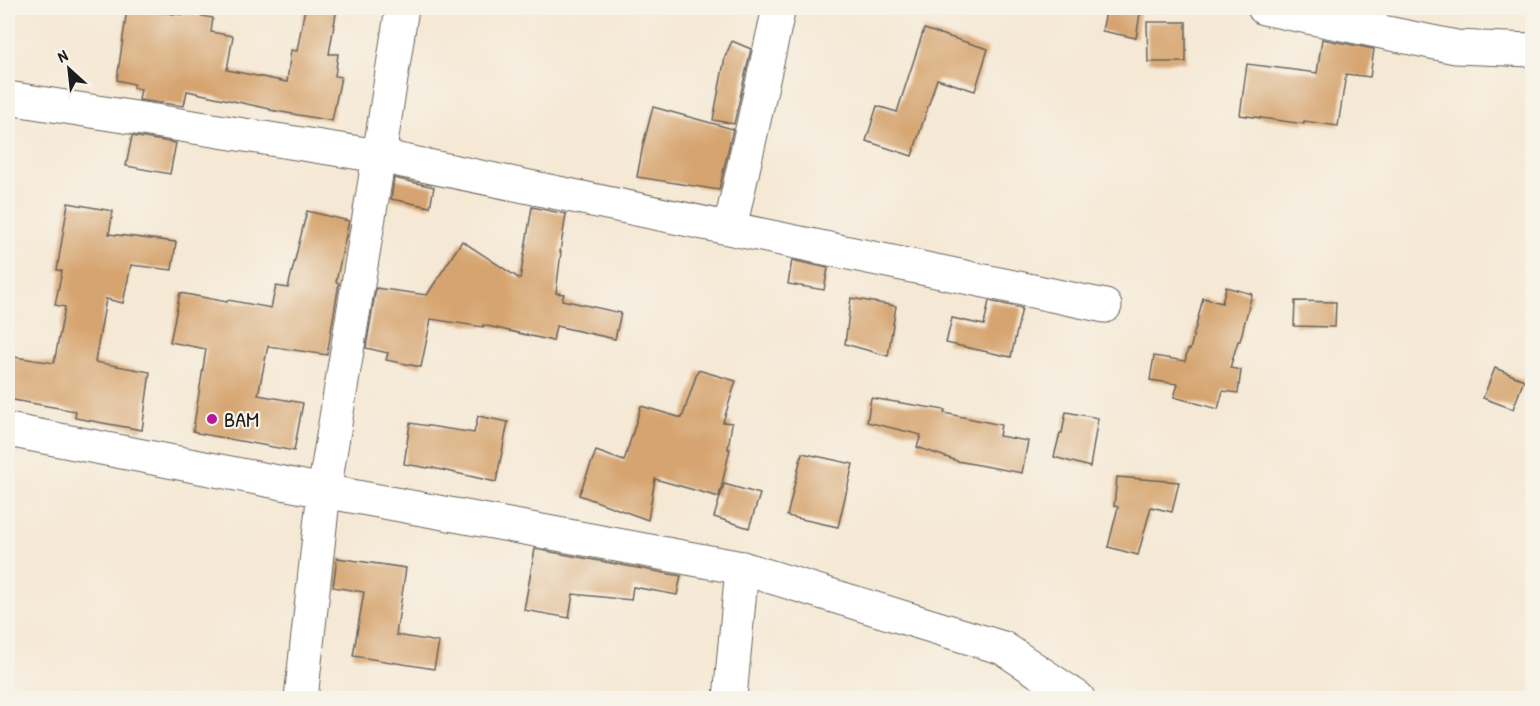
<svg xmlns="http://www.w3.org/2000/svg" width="1540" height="706" font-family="'Patrick Hand',sans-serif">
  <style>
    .building { fill: #d6a46f }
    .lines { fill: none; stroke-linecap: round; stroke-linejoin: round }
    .street-casing { stroke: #68635c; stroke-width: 35 }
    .street { stroke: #fff; stroke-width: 33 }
    .poi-dot { fill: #b5179e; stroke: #f7f3e8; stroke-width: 2 }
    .labels { text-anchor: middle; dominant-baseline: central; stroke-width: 4.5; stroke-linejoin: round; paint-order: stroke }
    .poi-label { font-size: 22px; fill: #1c1c1c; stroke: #f7f3e8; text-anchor: start }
  </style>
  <rect width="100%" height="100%" fill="#f7f3e8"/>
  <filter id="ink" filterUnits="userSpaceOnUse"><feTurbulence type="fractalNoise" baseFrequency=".0167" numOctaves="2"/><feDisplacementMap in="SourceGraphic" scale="12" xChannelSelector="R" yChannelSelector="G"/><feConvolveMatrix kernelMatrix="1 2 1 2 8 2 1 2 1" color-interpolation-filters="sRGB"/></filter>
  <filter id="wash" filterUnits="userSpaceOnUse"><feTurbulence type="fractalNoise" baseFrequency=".008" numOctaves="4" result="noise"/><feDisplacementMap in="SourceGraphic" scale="24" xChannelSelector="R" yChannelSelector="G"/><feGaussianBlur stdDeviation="1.35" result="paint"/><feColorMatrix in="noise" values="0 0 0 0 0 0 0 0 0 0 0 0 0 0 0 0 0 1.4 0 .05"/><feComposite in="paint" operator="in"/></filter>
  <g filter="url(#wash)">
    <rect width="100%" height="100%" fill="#f5e8d4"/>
    <g id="blocks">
      <g class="building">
        <polygon points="305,8 337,8 329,54 338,54 335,76 341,77 332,121 270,110 270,109 187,91 184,106 139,100 141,89 133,88 134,84 117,80 127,9 185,15 186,13 213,18 211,32 233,36 227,70 287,82 291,50 297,51"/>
        <polygon points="1107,8 1141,8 1136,38 1102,31"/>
        <polygon points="1147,22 1186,22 1186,62 1148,62"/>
        <polygon points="924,29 988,49 975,91 937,79 912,156 866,141 877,106 897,112"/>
        <polygon points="1322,39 1374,49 1370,77 1346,74 1338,126 1304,121 1304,124 1240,115 1247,64 1317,73"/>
        <polygon points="732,41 751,49 734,124 713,120 725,57"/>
        <polygon points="653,107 733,129 719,190 637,177 643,145"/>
        <polygon points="132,136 176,143 170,174 126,166"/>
        <polygon points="394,178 434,187 430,207 391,199"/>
        <polygon points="68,203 113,211 109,234 176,242 172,270 131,265 123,303 106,299 95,362 150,372 142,430 75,418 76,411 8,399 8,356 54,363 65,307 55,305 62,271 57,270"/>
        <polygon points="532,207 566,214 560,252 561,252 556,293 564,294 562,300 621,313 615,339 556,326 553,341 483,325 483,327 431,319 421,367 386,360 388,353 366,348 376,288 427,295 462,241 520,279"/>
        <polygon points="307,211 349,221 336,282 339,283 327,355 268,346 258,395 303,403 294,451 197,433 197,432 193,431 206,349 170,342 180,293 227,302 228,300 271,308 276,286 288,288"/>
        <polygon points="792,260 828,268 824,290 788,284"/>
        <polygon points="1226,287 1252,294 1240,341 1238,341 1230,368 1241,370 1238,393 1223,391 1218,409 1174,397 1178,384 1150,380 1154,356 1185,361 1188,349 1190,350 1203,298 1222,303"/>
        <polygon points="851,298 896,306 888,356 845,344"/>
        <polygon points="989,301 1022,308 1011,357 946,343 952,318 984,325"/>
        <polygon points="1295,301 1336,302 1335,327 1294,326"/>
        <polygon points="1495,368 1524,380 1513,409 1483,398"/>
        <polygon points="698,370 736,381 723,422 732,423 728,449 730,449 719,497 655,479 648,520 579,495 596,451 624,461 641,406 682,418"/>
        <polygon points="871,398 945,410 944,413 1001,425 999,436 1028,441 1022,473 957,461 917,447 921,435 867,422"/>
        <polygon points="1066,412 1098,418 1090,467 1054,457 1060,433 1062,433"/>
        <polygon points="478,416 508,422 496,482 429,467 428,468 404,464 410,423 474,433"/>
        <polygon points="802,453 853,464 838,527 787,516"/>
        <polygon points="1117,477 1179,482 1172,512 1151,507 1138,555 1108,547 1118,507 1114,506"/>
        <polygon points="724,484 760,494 749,528 714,517"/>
        <polygon points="535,549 681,576 677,595 633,587 631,600 573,594 569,618 524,610"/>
        <polygon points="337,558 406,568 396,635 439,642 434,669 353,656 364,592 333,587"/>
      </g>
    </g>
  </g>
  <g filter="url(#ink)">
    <use href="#blocks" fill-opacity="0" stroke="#68635c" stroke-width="1.5"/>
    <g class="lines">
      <g class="street-casing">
        <g id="street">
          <polyline points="1264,8 1456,47 1532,50"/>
          <polyline points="8,98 379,156 1105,306"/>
          <polyline points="730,228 779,8"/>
          <polyline points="8,430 324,491 742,568 1003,648 1078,698"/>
          <polyline points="301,698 324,491 379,156 402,8"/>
          <polyline points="730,698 742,568"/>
        </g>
      </g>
      <use href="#street" class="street"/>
    </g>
  </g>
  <circle class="poi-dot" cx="212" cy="419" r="6"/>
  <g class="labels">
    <g class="poi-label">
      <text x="224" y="419">BAM</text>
    </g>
  </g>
  <rect width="1540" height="706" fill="none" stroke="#f7f3e8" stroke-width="30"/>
  <g transform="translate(69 69) rotate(333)" stroke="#f7f3e8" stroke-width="4.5" paint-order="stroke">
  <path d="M0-4.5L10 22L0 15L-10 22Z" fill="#1c1c1c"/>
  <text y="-9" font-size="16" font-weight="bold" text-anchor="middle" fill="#1c1c1c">N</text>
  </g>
</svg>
